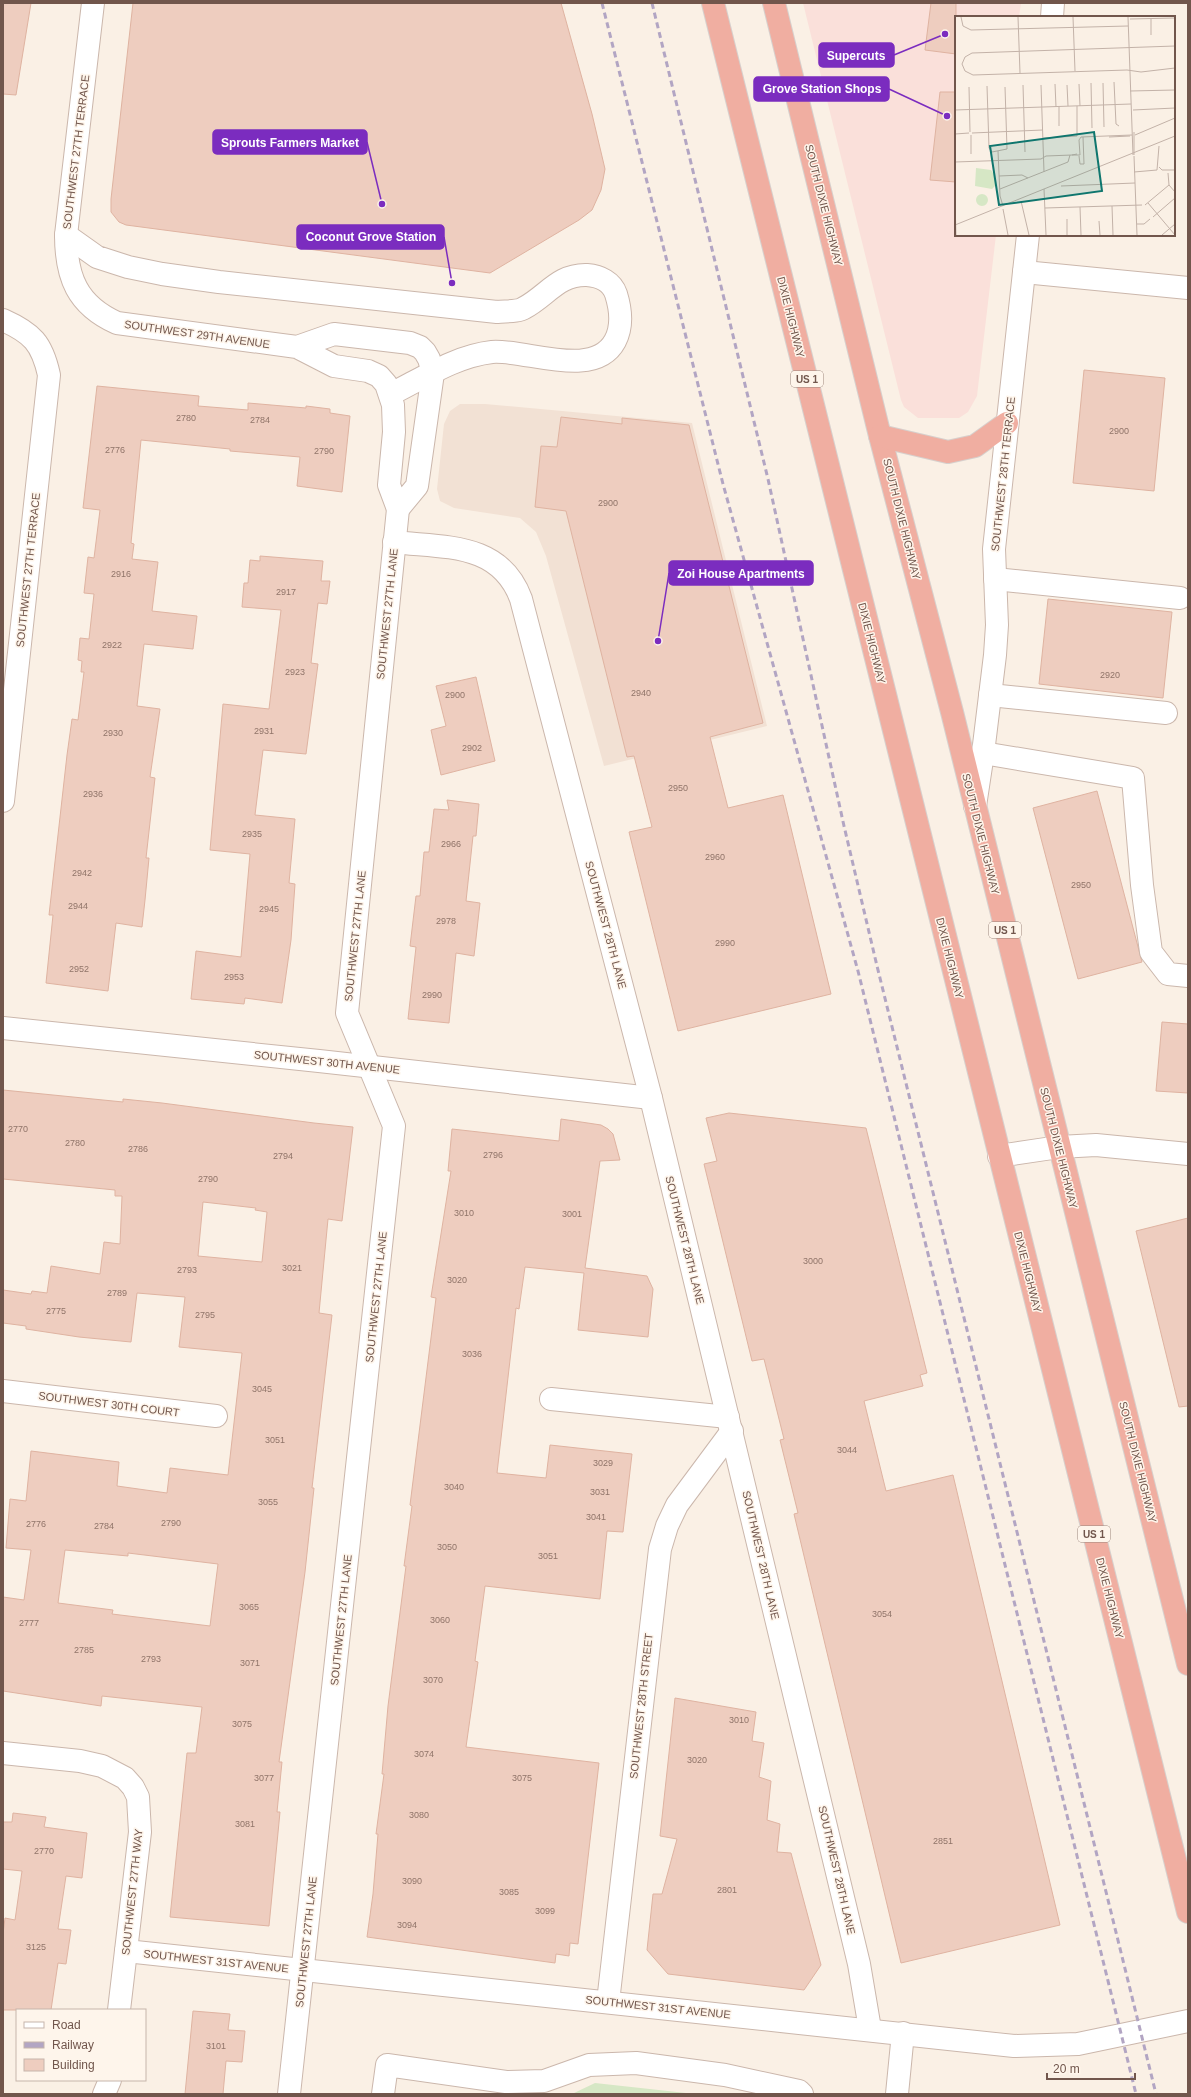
<svg xmlns="http://www.w3.org/2000/svg" width="1191" height="2097" font-family="Helvetica,sans-serif">
  <style>
    .residential { fill: #f2e1d4 }
    .commercial { fill: #fae0da }
    .green { fill: #d6e7c5 }
    .building { fill: #eecdbf; stroke: #dfb3a1; fill-rule: evenodd }
    .lines { fill: none; stroke-linecap: round; stroke-linejoin: round }
    .minor-casing { stroke: #cbb7ac; stroke-width: 24 }
    .highway-casing { stroke: #d7d0cd; stroke-width: 24 }
    .minor { stroke: #fff; stroke-width: 22 }
    .highway { stroke: #f0aea1; stroke-width: 22 }
    .rail { stroke: #b2a5c3; stroke-width: 3; stroke-dasharray: 6 4; stroke-linecap: butt }
    .labels { text-anchor: middle; dominant-baseline: central; stroke-width: 3; stroke-linejoin: round; paint-order: stroke }
    .number-label { font-size: 9px; fill: #907469 }
    .shield { fill: #fef5eb; stroke: #9b867c; stroke-width: 1 }
    .shield-label { font-size: 10px; font-weight: bold; fill: #71564c }
    .street-label { font-size: 11px; fill: #71564c; stroke: #fef5eb }
    .inset-road { fill: none; stroke: #c3b2a8; stroke-width: 1 }
    .view { fill: #0f766e; fill-opacity: 0.15; stroke: #0f766e; stroke-width: 2 }
    .inset-edge { fill: none; stroke: #71564c; stroke-width: 2 }
    .leader { fill: none; stroke: #7b2cbf; stroke-width: 1.5 }
    .callout-dot { fill: #7b2cbf; stroke: #fef5eb; stroke-width: 1.5 }
    .callout { fill: #7b2cbf; stroke: #7b2cbf; stroke-width: 1.5 }
    .callout-label { font-size: 12px; text-anchor: middle; font-weight: bold; fill: #fff }
  </style>
  <rect width="100%" height="100%" fill="#faf0e5"/>
  <polygon class="residential" points="460,404 485,404 692,423 767,726 604,766 546,556 536,532 520,518 454,508 440,501 437,489 444,424 450,411"/>
  <polygon class="commercial" points="803,3 1021,3 1019,17 956,17 956,235 996,235 977,396 968,412 959,418 918,418 904,407 901,400"/>
  <polygon class="green" points="595,2083 695,2094 572,2094"/>
  <g class="building">
    <polygon points="3,3 31,3 16,95 3,94"/>
    <polygon points="133,3 561,3 592,114 605,169 601,190 592,210 579,220 490,273 126,225 119,222 111,212 111,199"/>
    <polygon points="931,3 956,3 956,54 925,50"/>
    <polygon points="940,92 956,92 956,182 930,180"/>
    <polygon points="1084,370 1165,378 1154,491 1073,483"/>
    <polygon points="97,386 199,396 198,406 248,410 248,403 306,408 306,406 330,409 330,413 350,416 342,492 297,486 300,457 230,451 230,449 141,440 131,543 134,544 132,559 158,562 152,611 197,616 193,649 144,644 137,706 160,709 150,777 155,778 146,858 149,858 145,900 142,927 116,923 108,991 46,983 53,915 49,915 67,755 72,719 78,720 84,672 81,672 82,661 78,660 80,638 89,639 94,594 84,593 88,557 94,558 100,510 83,508"/>
    <polygon points="561,417 622,424 622,418 689,425 763,723 710,737 728,808 783,795 831,994 678,1031 629,832 652,827 634,756 627,757 566,511 535,507 541,446 557,447"/>
    <polygon points="260,556 323,561 321,581 330,581 327,604 318,603 311,663 318,664 306,754 263,750 255,815 295,819 289,883 295,884 291,940 282,1003 245,998 244,1004 191,999 196,951 241,957 250,854 210,850 223,704 269,709 281,610 242,607 244,583 248,583 250,560 260,561"/>
    <polygon points="1048,599 1172,612 1163,698 1039,684"/>
    <polygon points="476,677 495,761 441,775 431,730 446,726 436,686"/>
    <polygon points="1097,791 1142,962 1078,979 1033,808"/>
    <polygon points="447,800 479,804 476,836 473,836 466,901 480,903 474,956 456,953 449,1023 408,1019 416,947 410,946 416,896 420,896 424,852 429,852 434,809 449,810"/>
    <polygon points="1162,1022 1188,1024 1188,1093 1156,1091"/>
    <path d="M3 1090 123 1102V1099L162 1103 314 1123 353 1127 342 1221 328 1219 319 1313 332 1315 312 1488H314L305 1572 279 1762H282L277 1812H280L269 1926 170 1917 187 1753H196L202 1707 102 1696 101 1706 3 1691V1597L24 1600 31 1550 6 1548 10 1499 26 1501 31 1451 119 1462 117 1486 167 1493 170 1468 228 1475 242 1353 179 1347 185 1297 137 1293 131 1342 79 1337 26 1329V1326L3 1323V1290L31 1294 32 1291 47 1293 51 1266 100 1274 104 1242 120 1244 122 1196H115V1190L3 1179ZM203 1202 256 1208 255 1210 267 1212 262 1262 198 1256ZM65 1550 128 1556V1553L218 1564 210 1626 112 1614 113 1610 58 1603Z"/>
    <polygon points="729,1113 866,1128 927,1373 920,1375 923,1386 864,1401 886,1491 953,1475 1060,1925 901,1963 794,1514 798,1513 780,1440 784,1439 764,1359 752,1361 704,1164 717,1161 706,1118"/>
    <polygon points="561,1119 601,1125 608,1129 613,1134 620,1160 600,1161 585,1268 647,1276 653,1289 648,1337 578,1330 584,1273 525,1267 519,1309 516,1308 497,1473 546,1478 550,1445 632,1454 623,1532 607,1531 600,1599 485,1586 475,1661 478,1662 466,1747 599,1763 578,1944 570,1943 569,1956 556,1954 555,1963 367,1937 373,1894 378,1834 376,1834 384,1774 382,1774 388,1706 406,1566 404,1566 412,1506 410,1505 436,1298 431,1297 451,1171 448,1171 452,1129 559,1141"/>
    <polygon points="1188,1218 1188,1406 1179,1407 1136,1231"/>
    <polygon points="675,1698 756,1712 752,1741 764,1743 759,1777 771,1781 767,1820 780,1824 777,1852 791,1853 821,1965 804,1990 668,1974 647,1950 653,1894 662,1894 677,1839 660,1836"/>
    <polygon points="13,1813 46,1817 44,1827 87,1833 82,1878 66,1876 58,1929 71,1930 66,1964 58,1963 51,2010 3,2010 3,1934 5,1918 15,1920 22,1871 3,1869 3,1822 12,1822"/>
    <polygon points="193,2011 230,2014 228,2030 245,2031 242,2062 226,2061 223,2094 185,2094"/>
  </g>
  <g class="lines">
    <g class="minor-casing">
      <g id="minor">
        <path d="M93 3 66 235C66 277 77 305 117 323L297 347 334 366 368 371 379 376 386 384 393 405 394 432 389 485 398 509 417 486 433 373 429 359 425 352 420 347 410 343 334 334 297 347"/>
        <polyline points="1052,17 1053,3"/>
        <path d="M66 235 97 257 128 267 162 274 219 282 497 312C505 311 518 312 524 308 547 296 558 274 587 275 600 276 612 282 616 294 621 310 623 326 615 341 594 380 526 349 492 352 456 356 423 378 391 394"/>
        <polyline points="1024,272 1188,288"/>
        <path d="M3 320C32 333 42 343 49 375L3 801"/>
        <path d="M394 542C445 548 500 542 521 599L651 1098 859 1964 870 2029"/>
        <polyline points="995,579 1180,598"/>
        <polyline points="990,695 1166,713"/>
        <polyline points="983,753 1133,778 1142,885 1151,952 1168,974 1188,976"/>
        <polyline points="975,806 983,753 995,655 997,625 994,549 1028,235"/>
        <polyline points="3,1028 319,1061 651,1098"/>
        <polyline points="999,1156 1059,1147 1096,1145 1188,1154"/>
        <polyline points="3,1391 216,1416"/>
        <polyline points="551,1399 728,1417"/>
        <polyline points="3,1753 80,1761 102,1766 125,1778 133,1787 138,1797 140,1832 119,2010"/>
        <polyline points="126,1951 1014,2046 1078,2044 1188,2021"/>
        <polyline points="608,2002 660,1549 667,1526 677,1505 732,1431"/>
        <polyline points="104,2094 110,2080"/>
        <polyline points="289,2094 394,1126 347,1013 398,509"/>
        <polyline points="383,2094 387,2065 506,2082 544,2081 589,2065 636,2063 725,2075 799,2091 802,2094"/>
        <polyline points="897,2094 903,2033"/>
      </g>
    </g>
    <g class="highway-casing">
      <g id="highway">
        <polyline points="713,3 1188,1912"/>
        <polyline points="774,3 880,436 952,712 1188,1664"/>
        <polyline points="880,436 948,452 975,446 1007,423"/>
      </g>
    </g>
    <use href="#minor" class="minor"/>
    <use href="#highway" class="highway"/>
    <g class="rail">
      <polyline points="602,3 723,484 858,971 1136,2094"/>
      <polyline points="652,3 768,479 844,826 877,966 1156,2094"/>
    </g>
  </g>
  <g class="labels">
    <g class="number-label">
      <text x="186" y="418">2780</text>
      <text x="260" y="420">2784</text>
      <text x="1119" y="431">2900</text>
      <text x="115" y="450">2776</text>
      <text x="324" y="451">2790</text>
      <text x="608" y="503">2900</text>
      <text x="121" y="574">2916</text>
      <text x="286" y="592">2917</text>
      <text x="112" y="645">2922</text>
      <text x="295" y="672">2923</text>
      <text x="1110" y="675">2920</text>
      <text x="641" y="693">2940</text>
      <text x="455" y="695">2900</text>
      <text x="264" y="731">2931</text>
      <text x="113" y="733">2930</text>
      <text x="472" y="748">2902</text>
      <text x="678" y="788">2950</text>
      <text x="93" y="794">2936</text>
      <text x="252" y="834">2935</text>
      <text x="451" y="844">2966</text>
      <text x="715" y="857">2960</text>
      <text x="82" y="873">2942</text>
      <text x="1081" y="885">2950</text>
      <text x="78" y="906">2944</text>
      <text x="269" y="909">2945</text>
      <text x="446" y="921">2978</text>
      <text x="725" y="943">2990</text>
      <text x="79" y="969">2952</text>
      <text x="234" y="977">2953</text>
      <text x="432" y="995">2990</text>
      <text x="18" y="1129">2770</text>
      <text x="75" y="1143">2780</text>
      <text x="138" y="1149">2786</text>
      <text x="493" y="1155">2796</text>
      <text x="283" y="1156">2794</text>
      <text x="208" y="1179">2790</text>
      <text x="464" y="1213">3010</text>
      <text x="572" y="1214">3001</text>
      <text x="813" y="1261">3000</text>
      <text x="292" y="1268">3021</text>
      <text x="187" y="1270">2793</text>
      <text x="457" y="1280">3020</text>
      <text x="117" y="1293">2789</text>
      <text x="56" y="1311">2775</text>
      <text x="205" y="1315">2795</text>
      <text x="472" y="1354">3036</text>
      <text x="262" y="1389">3045</text>
      <text x="275" y="1440">3051</text>
      <text x="847" y="1450">3044</text>
      <text x="603" y="1463">3029</text>
      <text x="454" y="1487">3040</text>
      <text x="600" y="1492">3031</text>
      <text x="268" y="1502">3055</text>
      <text x="596" y="1517">3041</text>
      <text x="171" y="1523">2790</text>
      <text x="36" y="1524">2776</text>
      <text x="104" y="1526">2784</text>
      <text x="447" y="1547">3050</text>
      <text x="548" y="1556">3051</text>
      <text x="249" y="1607">3065</text>
      <text x="882" y="1614">3054</text>
      <text x="440" y="1620">3060</text>
      <text x="29" y="1623">2777</text>
      <text x="84" y="1650">2785</text>
      <text x="151" y="1659">2793</text>
      <text x="250" y="1663">3071</text>
      <text x="433" y="1680">3070</text>
      <text x="739" y="1720">3010</text>
      <text x="242" y="1724">3075</text>
      <text x="424" y="1754">3074</text>
      <text x="697" y="1760">3020</text>
      <text x="264" y="1778">3077</text>
      <text x="522" y="1778">3075</text>
      <text x="419" y="1815">3080</text>
      <text x="245" y="1824">3081</text>
      <text x="943" y="1841">2851</text>
      <text x="44" y="1851">2770</text>
      <text x="412" y="1881">3090</text>
      <text x="727" y="1890">2801</text>
      <text x="509" y="1892">3085</text>
      <text x="545" y="1911">3099</text>
      <text x="407" y="1925">3094</text>
      <text x="36" y="1947">3125</text>
      <text x="216" y="2046">3101</text>
    </g>
    <g class="shield">
      <rect x="791" y="371" width="32" height="16" rx="3"/>
      <rect x="989" y="922" width="32" height="16" rx="3"/>
      <rect x="1078" y="1526" width="32" height="16" rx="3"/>
    </g>
    <g class="shield-label">
      <text x="807" y="379">US 1</text>
      <text x="1005" y="930">US 1</text>
      <text x="1094" y="1534">US 1</text>
    </g>
    <g class="street-label">
      <text transform="translate(76 152) rotate(-83)">SOUTHWEST 27TH TERRACE</text>
      <text transform="translate(824 205) rotate(76)">SOUTH DIXIE HIGHWAY</text>
      <text transform="translate(791 317) rotate(76)">DIXIE HIGHWAY</text>
      <text transform="translate(197 334) rotate(8)">SOUTHWEST 29TH AVENUE</text>
      <text transform="translate(1003 474) rotate(-84)">SOUTHWEST 28TH TERRACE</text>
      <text transform="translate(902 519) rotate(76)">SOUTH DIXIE HIGHWAY</text>
      <text transform="translate(28 570) rotate(-84)">SOUTHWEST 27TH TERRACE</text>
      <text transform="translate(387 614) rotate(-84)">SOUTHWEST 27TH LANE</text>
      <text transform="translate(872 643) rotate(76)">DIXIE HIGHWAY</text>
      <text transform="translate(981 834) rotate(76)">SOUTH DIXIE HIGHWAY</text>
      <text transform="translate(606 925) rotate(75)">SOUTHWEST 28TH LANE</text>
      <text transform="translate(355 936) rotate(-84)">SOUTHWEST 27TH LANE</text>
      <text transform="translate(950 958) rotate(76)">DIXIE HIGHWAY</text>
      <text transform="translate(327 1062) rotate(6)">SOUTHWEST 30TH AVENUE</text>
      <text transform="translate(1059 1148) rotate(76)">SOUTH DIXIE HIGHWAY</text>
      <text transform="translate(685 1240) rotate(76)">SOUTHWEST 28TH LANE</text>
      <text transform="translate(1028 1272) rotate(76)">DIXIE HIGHWAY</text>
      <text transform="translate(376 1297) rotate(-84)">SOUTHWEST 27TH LANE</text>
      <text transform="translate(109 1404) rotate(7)">SOUTHWEST 30TH COURT</text>
      <text transform="translate(1138 1462) rotate(76)">SOUTH DIXIE HIGHWAY</text>
      <text transform="translate(761 1555) rotate(77)">SOUTHWEST 28TH LANE</text>
      <text transform="translate(1110 1598) rotate(76)">DIXIE HIGHWAY</text>
      <text transform="translate(341 1620) rotate(-84)">SOUTHWEST 27TH LANE</text>
      <text transform="translate(641 1706) rotate(-84)">SOUTHWEST 28TH STREET</text>
      <text transform="translate(837 1870) rotate(77)">SOUTHWEST 28TH LANE</text>
      <text transform="translate(132 1892) rotate(-84)">SOUTHWEST 27TH WAY</text>
      <text transform="translate(306 1942) rotate(-84)">SOUTHWEST 27TH LANE</text>
      <text transform="translate(216 1961) rotate(6)">SOUTHWEST 31ST AVENUE</text>
      <text transform="translate(658 2007) rotate(6)">SOUTHWEST 31ST AVENUE</text>
    </g>
  </g>
  <g transform="translate(955 16)">
    <rect width="220" height="220" fill="#faf0e5"/>
    <path d="M21 152 36 154 40 160V170L37 173 20 170ZM21 184a6 6 0 1 1 12 0a6 6 0 1 1-12 0Z" fill="#d6e7c5"/>
    <path class="inset-road" d="M6 1 8 10 16 14 173 10M63 1 65 57M118 1 120 55M173 1 178 139M220 1V25M196 2V19M175 3 220 2M7 48 10 55 18 59 172 54 186 56 220 52M7 48 10 41 17 37 220 30M159 66 161 108 164 110M136 67 137 112M148 67 149 111M100 68 101 91M124 68 125 90M68 69 70 136M86 69 89 156M112 69 113 90M32 70 34 132 37 136 52 133 50 71M14 71 15 116M175 75 220 74M104 91V110M0 94 176 88M178 94 220 92M179 116V139M17 117 88 114M0 118 14 117M16 119V138M180 119 220 102M154 121 175 120M88 122 122 120V90M43 135 45 180 48 190M122 138 117 139H125L124 124 126 121 177 119M124 140 125 148H129L128 121M179 140 182 219M0 146 86 143 91 140 117 139M204 151 207 154H220M202 154 204 130M179 156 202 154M213 157 214 169 220 176M44 160 67 159 73 162M106 170 180 167M45 173 113 146 115 139M89 173 91 219M66 185 74 219M0 187 1 219M193 187 220 219M190 189 214 169M157 190 158 219M125 191 126 219M90 192 187 189M48 193 53 219M198 201 220 182M112 203V219M144 205 145 219M182 208H189L195 203M0 209 220 120M207 219 220 208"/>
    <path class="view" d="M139 116 147 175 44 189 35 130Z"/>
    <rect width="220" height="220" class="inset-edge"/>
  </g>
  <path class="leader" d="M945 34L894 55M947 116L889 89M382 204L367 142M452 283L444 237M658 641L669 573"/>
  <g class="callout-dot">
    <circle cx="945" cy="34" r="4"/>
    <circle cx="947" cy="116" r="4"/>
    <circle cx="382" cy="204" r="4"/>
    <circle cx="452" cy="283" r="4"/>
    <circle cx="658" cy="641" r="4"/>
  </g>
  <g class="callout">
    <rect x="819" y="43" width="75" height="24" rx="4"/>
    <rect x="754" y="77" width="135" height="24" rx="4"/>
    <rect x="213" y="130" width="154" height="24" rx="4"/>
    <rect x="297" y="225" width="147" height="24" rx="4"/>
    <rect x="669" y="561" width="144" height="24" rx="4"/>
  </g>
  <g class="callout-label">
    <text x="856" y="60">Supercuts</text>
    <text x="822" y="93">Grove Station Shops</text>
    <text x="290" y="147">Sprouts Farmers Market</text>
    <text x="371" y="241">Coconut Grove Station</text>
    <text x="741" y="578">Zoi House Apartments</text>
  </g>
  <rect width="1191" height="2097" fill="none" stroke="#71564c" stroke-width="8"/>
  <rect x="16" y="2009" width="130" height="72" fill="#fef5eb" stroke="#c6b5ab"/>
  <rect x="24" y="2022" width="20" height="6" fill="#ffffff" stroke="#c6b5ab"/>
  <text x="52" y="2029" font-size="12" fill="#71564c">Road</text>
  <rect x="24" y="2042" width="20" height="6" fill="#b2a5c3" stroke="#c6b5ab"/>
  <text x="52" y="2049" font-size="12" fill="#71564c">Railway</text>
  <rect x="24" y="2059" width="20" height="12" fill="#eecdbf" stroke="#c6b5ab"/>
  <text x="52" y="2069" font-size="12" fill="#71564c">Building</text>
  <path d="M1047 2073v6h88v-6" fill="none" stroke="#71564c" stroke-width="2"/>
  <text x="1053" y="2073" font-size="12" fill="#71564c" stroke="#fef5eb" stroke-width="3" paint-order="stroke">20 m</text>
</svg>
